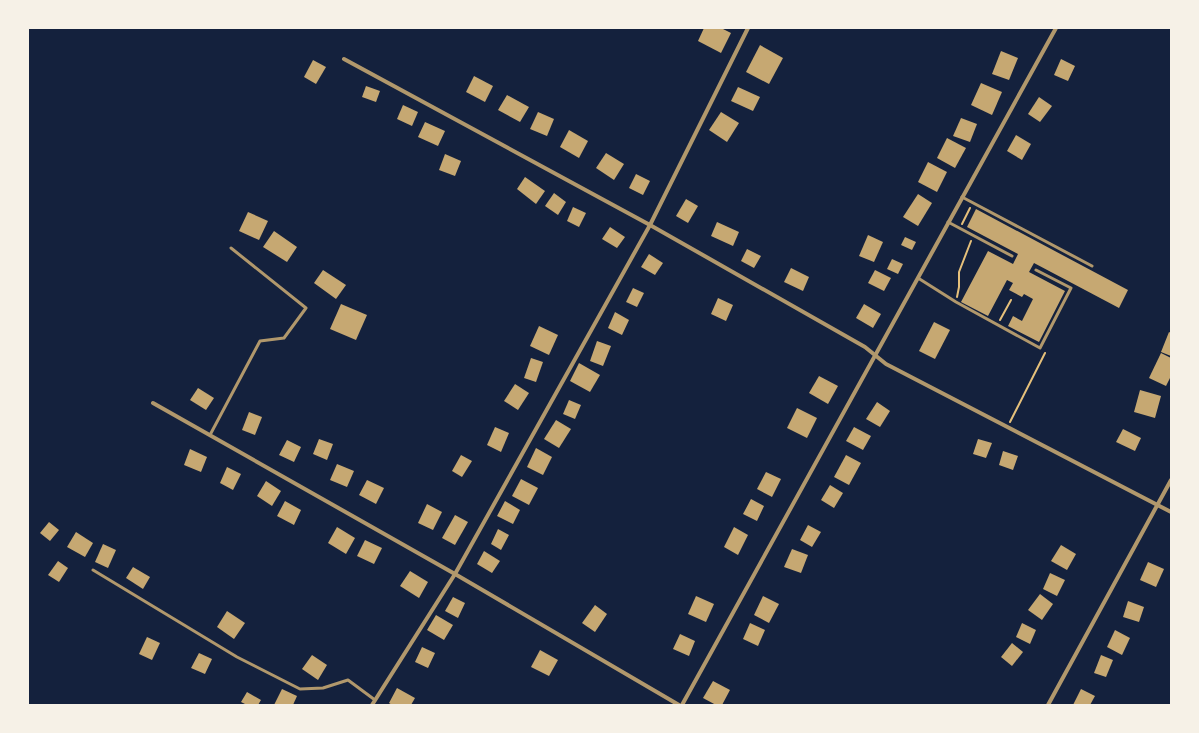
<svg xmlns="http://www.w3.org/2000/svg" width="1199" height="733" font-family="Barlow,sans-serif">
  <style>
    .building { fill: #c6a872 }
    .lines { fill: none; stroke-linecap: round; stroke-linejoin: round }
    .path { stroke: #e5c07b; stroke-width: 2 }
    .service { stroke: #b1986c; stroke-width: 3 }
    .minor { stroke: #b1986c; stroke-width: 4 }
  </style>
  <rect width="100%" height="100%" fill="#14213d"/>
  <g class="building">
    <polygon points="704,28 721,28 731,33 721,53 698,41"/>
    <polygon points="760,45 783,58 769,84 746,72"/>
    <polygon points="1001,51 1018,58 1009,80 992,74"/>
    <polygon points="1061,59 1075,66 1068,81 1054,75"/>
    <polygon points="313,60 326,67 316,84 304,77"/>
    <polygon points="474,76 493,86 485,102 466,92"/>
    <polygon points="981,83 1002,92 992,115 971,105"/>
    <polygon points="366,86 380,91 376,102 362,97"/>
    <polygon points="738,87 760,97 753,111 731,101"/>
    <polygon points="507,95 529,107 520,122 498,110"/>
    <polygon points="1039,97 1052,106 1040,122 1028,114"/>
    <polygon points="403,105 418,112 412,126 397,119"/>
    <polygon points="538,112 554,119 547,136 530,129"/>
    <polygon points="721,112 739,123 727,142 709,130"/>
    <polygon points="961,118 977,124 970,142 953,136"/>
    <polygon points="425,122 445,131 438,146 418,137"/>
    <polygon points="569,130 588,141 579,158 560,147"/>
    <polygon points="1016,135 1031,144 1022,160 1007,151"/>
    <polygon points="947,138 966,148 955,168 937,158"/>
    <polygon points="606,153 624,164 614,180 596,168"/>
    <polygon points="445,154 461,161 455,176 439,170"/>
    <polygon points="928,162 947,172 937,192 918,182"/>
    <polygon points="636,174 650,181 643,195 629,188"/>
    <polygon points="525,177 545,191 536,204 517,189"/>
    <polygon points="554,193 566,202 558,215 545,206"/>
    <polygon points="918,194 932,203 918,226 903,217"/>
    <polygon points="686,199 698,206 688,223 676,216"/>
    <polygon points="573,207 586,213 579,227 567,221"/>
    <polygon points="976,209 1128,290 1119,308 1034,263 1029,272 1065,291 1039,342 1008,326 1013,316 1022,321 1033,299 1024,294 1022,297 1009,290 1013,283 1007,280 988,316 961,302 988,251 1013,264 1018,254 967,227"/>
    <polygon points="248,212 268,221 259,240 239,231"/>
    <polygon points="717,222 739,232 733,246 711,236"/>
    <polygon points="610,227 625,237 617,248 602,239"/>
    <polygon points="274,231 297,247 287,262 263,247"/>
    <polygon points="868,235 883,242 874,262 859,256"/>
    <polygon points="905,237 916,242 912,250 901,245"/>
    <polygon points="747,249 761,256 754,268 741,261"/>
    <polygon points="649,254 663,263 655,275 641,267"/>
    <polygon points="892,259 903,264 898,274 887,269"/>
    <polygon points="791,268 809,277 803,291 784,282"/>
    <polygon points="323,270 346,285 336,299 314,283"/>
    <polygon points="875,270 891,278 884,291 868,283"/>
    <polygon points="633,288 644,293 637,307 626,302"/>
    <polygon points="718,298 733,305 726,321 711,314"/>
    <polygon points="341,304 367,315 356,340 330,329"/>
    <polygon points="864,304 881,314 873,328 856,318"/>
    <polygon points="615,312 629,320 622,335 608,328"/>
    <polygon points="934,322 950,330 935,359 919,351"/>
    <polygon points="539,326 558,335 549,355 530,346"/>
    <polygon points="1169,332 1171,333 1171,356 1161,352"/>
    <polygon points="597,341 611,346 603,366 590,361"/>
    <polygon points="1161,353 1171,358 1171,376 1166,386 1149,378"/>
    <polygon points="531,358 543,362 536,382 524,378"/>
    <polygon points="579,363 600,375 590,392 570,381"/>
    <polygon points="819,376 838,386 828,404 809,393"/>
    <polygon points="515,384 529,393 518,410 504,401"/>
    <polygon points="198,388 214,398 206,410 190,400"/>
    <polygon points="1140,390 1161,396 1155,418 1134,412"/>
    <polygon points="569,400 581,405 575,419 563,414"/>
    <polygon points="877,402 890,411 880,427 866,419"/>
    <polygon points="797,408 817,418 807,438 787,428"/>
    <polygon points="249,412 262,417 255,435 242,430"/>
    <polygon points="556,420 571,429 559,448 544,439"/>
    <polygon points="495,427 509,433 501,452 487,445"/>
    <polygon points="854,427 871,436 863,450 846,441"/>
    <polygon points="1123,429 1141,438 1135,451 1116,442"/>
    <polygon points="319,439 333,444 327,460 313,454"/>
    <polygon points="978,439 992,443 986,458 973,454"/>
    <polygon points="287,440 301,447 294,462 279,455"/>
    <polygon points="536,448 552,457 543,475 527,467"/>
    <polygon points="190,449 207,457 201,472 184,465"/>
    <polygon points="1003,451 1018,456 1013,470 999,465"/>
    <polygon points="461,455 472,461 462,477 452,471"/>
    <polygon points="846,455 861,463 849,485 834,477"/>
    <polygon points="337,464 354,471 347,487 330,480"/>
    <polygon points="227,467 241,474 233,490 220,483"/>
    <polygon points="766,472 781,479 772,497 757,489"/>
    <polygon points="521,479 538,488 529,505 512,496"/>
    <polygon points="367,480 384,488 376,504 359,495"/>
    <polygon points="266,481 281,491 272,506 257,496"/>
    <polygon points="830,485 843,493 834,508 821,500"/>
    <polygon points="751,499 764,506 757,521 743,514"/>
    <polygon points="285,501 301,510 294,525 277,516"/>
    <polygon points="505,501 520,510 513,524 497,516"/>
    <polygon points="427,504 442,512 433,530 418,523"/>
    <polygon points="455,515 468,522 455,545 442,538"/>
    <polygon points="49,522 59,530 50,541 40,533"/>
    <polygon points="808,525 821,532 812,547 800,540"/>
    <polygon points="337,527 355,538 346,554 328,543"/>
    <polygon points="734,527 748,535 738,555 724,547"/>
    <polygon points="498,529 509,535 501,550 491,544"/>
    <polygon points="76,532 93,543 85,557 67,547"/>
    <polygon points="365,540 382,548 374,564 357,556"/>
    <polygon points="103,544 116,550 108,568 95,562"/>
    <polygon points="1061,545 1076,554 1067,570 1051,561"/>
    <polygon points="792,549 808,555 801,573 784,567"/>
    <polygon points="484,551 500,561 492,573 477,564"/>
    <polygon points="58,561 68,568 59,582 48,575"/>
    <polygon points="1148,562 1164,569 1156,587 1140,580"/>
    <polygon points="133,567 150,577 143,589 126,578"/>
    <polygon points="410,571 428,582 419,598 400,586"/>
    <polygon points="1050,573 1065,580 1057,596 1043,589"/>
    <polygon points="1040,594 1053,604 1042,620 1028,610"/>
    <polygon points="696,596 714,604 706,622 688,614"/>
    <polygon points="763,596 779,604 769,623 754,615"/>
    <polygon points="453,597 465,603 458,618 445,611"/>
    <polygon points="1128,601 1144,607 1139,622 1123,617"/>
    <polygon points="595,605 607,614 595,632 582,623"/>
    <polygon points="227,611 245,623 234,639 217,627"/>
    <polygon points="436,615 453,625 444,640 427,630"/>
    <polygon points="750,623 765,630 758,646 743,639"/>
    <polygon points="1022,623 1036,630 1030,644 1016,637"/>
    <polygon points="1115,630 1130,638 1122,655 1107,647"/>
    <polygon points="680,634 695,641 689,656 673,649"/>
    <polygon points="147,637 160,643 152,660 139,654"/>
    <polygon points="1012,643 1023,652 1012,666 1001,657"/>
    <polygon points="422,647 435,653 428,668 415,662"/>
    <polygon points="540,650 558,660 549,676 531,667"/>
    <polygon points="199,653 212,659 205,674 191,668"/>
    <polygon points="312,655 327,665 318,680 302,669"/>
    <polygon points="1101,655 1113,660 1106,677 1094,673"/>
    <polygon points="713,681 730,690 722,705 716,705 703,698"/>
    <polygon points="397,688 415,698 411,705 392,705 389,703"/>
    <polygon points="282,689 297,696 293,705 274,705"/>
    <polygon points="1081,689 1095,696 1090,705 1073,705"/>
    <polygon points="247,692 261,700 258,705 247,705 241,702"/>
  </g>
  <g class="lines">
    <g class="path">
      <polyline points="962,224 970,208"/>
      <polyline points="957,297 959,287 959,272 971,241"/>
      <polyline points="1000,320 1011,300"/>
      <polyline points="1010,422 1045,353"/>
    </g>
    <g class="service">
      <polyline points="962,197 1092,266"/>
      <polyline points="948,222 1012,256"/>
      <polyline points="918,278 956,302 1040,348 1071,288 1036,270"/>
      <polyline points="210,435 260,341 284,338 306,308 231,248"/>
      <polyline points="93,570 237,657 300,689 323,688 348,680 375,700"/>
    </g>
    <g class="minor">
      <polyline points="344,59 650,225 865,347 886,364 1171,512"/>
      <polyline points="153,403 455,574 679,705"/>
      <polyline points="372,705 455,574 650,225 748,28"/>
      <polyline points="682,705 1056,28"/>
      <polyline points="1048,705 1171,480"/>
    </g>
  </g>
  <rect width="1199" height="733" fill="none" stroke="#f6f1e7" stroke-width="58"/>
</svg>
